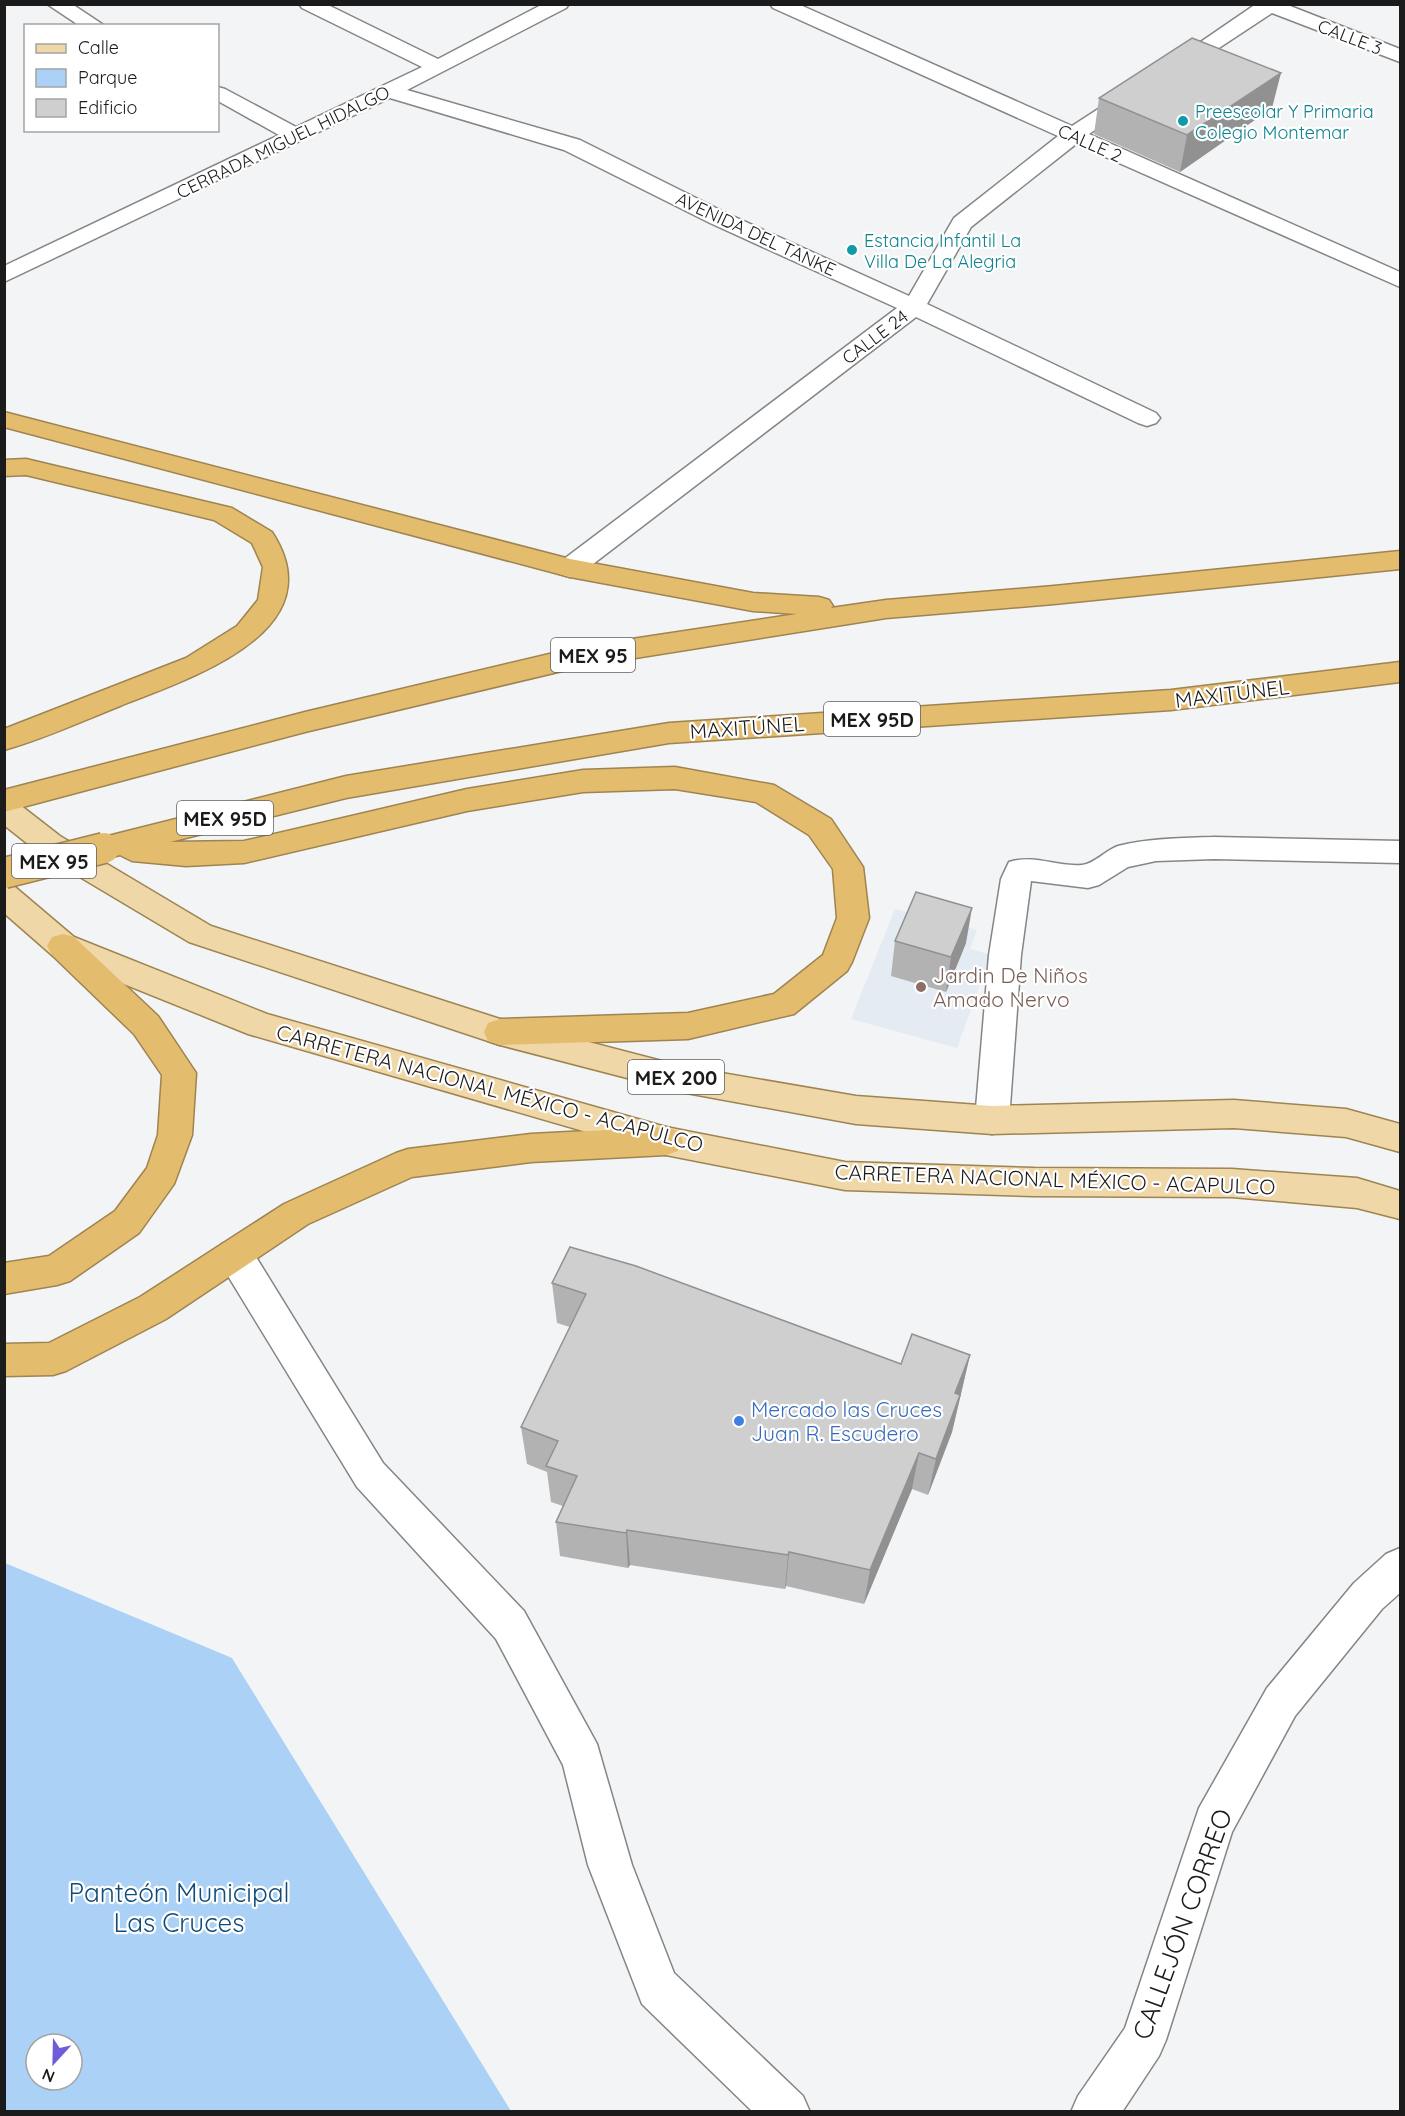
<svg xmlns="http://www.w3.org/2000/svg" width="1405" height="2116" font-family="Quicksand,sans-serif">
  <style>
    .built { fill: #e4ebf2 }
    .green { fill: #acd1f6; fill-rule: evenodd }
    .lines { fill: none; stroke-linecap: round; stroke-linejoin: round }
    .minor-casing { stroke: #848586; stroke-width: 3 }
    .major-casing { stroke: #9e8451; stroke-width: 3 }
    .highway-casing { stroke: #9e8451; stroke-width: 3 }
    .minor { fill: #fff; fill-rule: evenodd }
    .major { fill: #efd7a8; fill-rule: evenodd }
    .highway { fill: #e4bc6e; fill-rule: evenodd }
    .highway-bridge-casing { stroke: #9e8451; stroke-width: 33; stroke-linecap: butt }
    .highway-bridge { stroke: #e4bc6e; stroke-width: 30 }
    .wall { fill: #b2b2b3 }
    .shaded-wall { fill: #919192 }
    .building { fill: #cfcfd0; stroke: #919192; stroke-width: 1.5 }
    .culture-dot { fill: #0f9aa8; stroke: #fff; stroke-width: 2 }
    .education-dot { fill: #8d6e63; stroke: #fff; stroke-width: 2 }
    .shop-dot { fill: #3f7fe0; stroke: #fff; stroke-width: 2 }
    .labels { text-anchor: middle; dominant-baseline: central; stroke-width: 4.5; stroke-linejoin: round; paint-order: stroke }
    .far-street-label { font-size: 18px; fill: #1b1b1b; stroke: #fff }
    .far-culture-label { font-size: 18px; fill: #0d838f; stroke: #fff; text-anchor: start }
    .shield { fill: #fff; stroke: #5f5f5f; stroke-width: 1.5 }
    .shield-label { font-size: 20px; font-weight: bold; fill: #1b1b1b }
    .street-label { font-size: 21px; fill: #1b1b1b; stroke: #fff }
    .education-label { font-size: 21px; fill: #785e54; stroke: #fff; text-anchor: start }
    .shop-label { font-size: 21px; fill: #366cbe; stroke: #fff; text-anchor: start }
    .near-park-label { font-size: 26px; fill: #114b79; stroke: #fff }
    .near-street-label { font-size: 26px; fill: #1b1b1b; stroke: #fff }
  </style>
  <rect width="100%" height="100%" fill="#f3f4f5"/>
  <polygon class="built" points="895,909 977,930 970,949 991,955 957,1048 851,1019"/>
  <path class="green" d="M5 1563 232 1658 511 2111H5ZM36 2044H72V2080H36Z"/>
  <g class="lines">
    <g class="minor-casing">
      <g id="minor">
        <polygon points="47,4 72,4 105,26 80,26"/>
        <polygon points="299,4 326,4 438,59 543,4 569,4 566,8 407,90 580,140 726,213 909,296 954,218 1058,136 773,8 770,4 798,4 1072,126 1126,91 1133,89 1140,91 1144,95 1140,99 1089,134 1400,272 1400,287 1076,144 971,227 927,304 1156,413 1160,418 1156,423 1147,426 1138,423 916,317 580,574 570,577 560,574 557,568 560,562 897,308 710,223 564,150 390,98 4,282 4,266 279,135 218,101 218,87 225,89 296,127 422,67 302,8"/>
        <polygon points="1256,4 1285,4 1400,49 1400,62 1272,13 1181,73 1174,75 1167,73 1164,69 1167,65"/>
        <path d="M1214 837 1400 841V863L1214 859 1156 861 1128 867 1099 885 1088 888 1031 881 1021 955 1009 1120 1004 1130 992 1134 980 1130 975 1120 989 955 1001 879 1009 862C1035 854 1056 867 1082 865 1094 864 1106 850 1118 846 1150 838 1182 838 1214 837Z"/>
        <polygon points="235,1240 248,1244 383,1463 524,1611 597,1744 632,1865 674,1973 803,2096 810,2112 753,2112 642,2004 588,1865 563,1765 496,1639 357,1487 222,1266 217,1255 222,1244"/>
        <polygon points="1400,1548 1400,1593 1382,1609 1295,1716 1232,1832 1166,2040 1159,2056 1122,2112 1071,2112 1078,2096 1125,2028 1199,1808 1267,1688 1354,1583 1386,1554"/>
      </g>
    </g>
    <g class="major-casing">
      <g id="major">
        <polygon points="4,798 15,801 60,836 211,926 500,1019 681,1066 856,1096 992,1106 1234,1100 1346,1109 1400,1124 1400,1152 1346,1137 1234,1128 992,1134 856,1124 681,1092 500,1045 189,942 38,852 4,825"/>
        <polygon points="4,884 15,887 74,937 267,1014 666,1127 845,1162 1034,1168 1232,1169 1357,1178 1400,1191 1400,1219 1357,1208 1232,1197 1034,1196 845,1190 666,1155 248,1034 52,955 4,913"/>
      </g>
    </g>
    <g class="highway-casing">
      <g id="highway">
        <polygon points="4,412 570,559 753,593 819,597 829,600 833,606 831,608 886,600 1054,586 1400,551 1400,569 1054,604 886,618 579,667 305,732 4,812 4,790 305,712 579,647 797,614 753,611 570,577 4,427"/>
        <path d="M26 459 232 508 272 532C337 632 188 679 120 706 82 721 44 739 4 750V729L186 658 237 626 258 600 263 567 252 543 214 520 26 475 4 476V460Z"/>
        <polygon points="1400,662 1400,682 1171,710 669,743 346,798 170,842 244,841 467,789 583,770 675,767 774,785 831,819 863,867 869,918 852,962 847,971 794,1014 688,1039 500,1045 488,1041 484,1032 488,1023 500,1019 688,1013 774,994 823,955 837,918 833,869 809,835 756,802 675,789 583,792 467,811 244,863 186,866 132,861 120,855 104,859 93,856 89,848 93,840 104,837 346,776 669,723 1171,690"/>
        <polygon points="63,934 74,937 158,1016 196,1073 192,1135 174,1184 139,1233 70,1281 57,1285 4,1294 4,1263 49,1256 115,1211 147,1168 158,1135 162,1075 134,1034 52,955 47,946 52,937"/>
        <polygon points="666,1127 678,1131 683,1141 678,1151 666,1155 531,1162 412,1177 308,1224 166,1319 66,1371 53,1375 4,1376 4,1344 49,1343 140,1297 284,1204 396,1153 408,1149 531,1134"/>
      </g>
    </g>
    <use href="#minor" class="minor"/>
    <use href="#major" class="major"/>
    <use href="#highway" class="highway"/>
    <g class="highway-bridge-casing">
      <polyline id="highway-bridge" points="4,873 104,848"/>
    </g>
    <use href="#highway-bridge" class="highway-bridge"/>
  </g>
  <g class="wall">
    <polygon points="1099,98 1272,108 1180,172 1094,134"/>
    <polygon points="895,941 966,943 946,992 891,976"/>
    <polygon points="552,1283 901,1364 970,1355 952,1432 928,1495 912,1489 864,1604 786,1586 785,1589 630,1565 628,1568 560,1556 556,1522 563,1506 551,1502 547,1472 527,1464 521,1427 570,1327 557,1323"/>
  </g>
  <g class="shaded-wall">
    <polygon points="1281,73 1272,108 1180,172 1187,135"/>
    <polygon points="972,908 966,943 946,992 951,957"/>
    <polygon points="970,1355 952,1432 928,1495 936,1459 955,1393"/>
    <polygon points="919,1453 912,1489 864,1604 870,1570"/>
    <polygon points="627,1530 630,1565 628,1568 626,1533"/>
    <polygon points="789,1552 786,1586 785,1589 788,1555"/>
  </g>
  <g class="building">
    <polygon points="1192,38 1281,73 1187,135 1099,98"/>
    <polygon points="916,892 972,908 951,957 895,941"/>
    <polygon points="570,1247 636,1266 901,1364 912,1334 970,1355 955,1393 960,1395 936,1459 919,1453 870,1570 789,1552 788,1555 627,1530 626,1533 556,1522 577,1476 546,1466 558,1441 521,1427 586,1294 552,1283"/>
  </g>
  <g class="culture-dot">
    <circle cx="1183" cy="121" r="6"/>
    <circle cx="852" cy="250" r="6"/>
  </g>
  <circle class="education-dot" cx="921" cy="987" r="6"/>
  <circle class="shop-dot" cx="739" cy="1421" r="6"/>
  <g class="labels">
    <g class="far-street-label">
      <text transform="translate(1350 37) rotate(21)">CALLE 3</text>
      <text transform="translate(283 142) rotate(-26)">CERRADA MIGUEL HIDALGO</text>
      <text transform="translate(1090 143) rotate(24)">CALLE 2</text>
      <text transform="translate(756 234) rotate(25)">AVENIDA DEL TANKE</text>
      <text transform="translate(875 337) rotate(-37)">CALLE 24</text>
    </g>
    <g class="far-culture-label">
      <text x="1195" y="111">Preescolar Y Primaria<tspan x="1195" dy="21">Colegio Montemar</tspan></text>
      <text x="864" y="240">Estancia Infantil La<tspan x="864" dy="21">Villa De La Alegria</tspan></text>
    </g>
    <g class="shield">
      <rect x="551" y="638" width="84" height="34" rx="4.5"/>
      <rect x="824" y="702" width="96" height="34" rx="4.5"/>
      <rect x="177" y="801" width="96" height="34" rx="4.5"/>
      <rect x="12" y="844" width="84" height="34" rx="4.5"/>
      <rect x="628" y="1060" width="96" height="34" rx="4.5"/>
    </g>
    <g class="shield-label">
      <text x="593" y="655">MEX 95</text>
      <text x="872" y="719">MEX 95D</text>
      <text x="225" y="818">MEX 95D</text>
      <text x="54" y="861">MEX 95</text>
      <text x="676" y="1077">MEX 200</text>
    </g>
    <g class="street-label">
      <text transform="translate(1232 693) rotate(-7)">MAXITÚNEL</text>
      <text transform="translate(747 727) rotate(-4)">MAXITÚNEL</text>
      <text transform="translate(490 1088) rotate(15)">CARRETERA NACIONAL MÉXICO - ACAPULCO</text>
      <text transform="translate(1055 1179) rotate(2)">CARRETERA NACIONAL MÉXICO - ACAPULCO</text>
    </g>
    <g class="education-label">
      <text x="933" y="975">Jardin De Niños<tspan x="933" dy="24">Amado Nervo</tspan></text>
    </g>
    <g class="shop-label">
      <text x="751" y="1409">Mercado las Cruces<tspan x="751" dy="24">Juan R. Escudero</tspan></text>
    </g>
    <g class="near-park-label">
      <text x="179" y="1892">Panteón Municipal<tspan x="179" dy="30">Las Cruces</tspan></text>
    </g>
    <g class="near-street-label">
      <text transform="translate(1182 1924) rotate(-70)">CALLEJÓN CORREO</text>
    </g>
  </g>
  <rect width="1405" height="2116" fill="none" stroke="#1b1b1b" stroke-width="12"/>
  <rect x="24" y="24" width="195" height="108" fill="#ffffff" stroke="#a4a4a4" stroke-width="1.5"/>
  <rect x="36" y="44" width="30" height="9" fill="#efd7a8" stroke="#a4a4a4" stroke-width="1.5"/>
  <text x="78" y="54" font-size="18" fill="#1b1b1b">Calle</text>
  <rect x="36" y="69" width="30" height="18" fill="#acd1f6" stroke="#a4a4a4" stroke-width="1.5"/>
  <text x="78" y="84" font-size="18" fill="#1b1b1b">Parque</text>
  <rect x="36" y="99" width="30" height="18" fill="#cfcfd0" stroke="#a4a4a4" stroke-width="1.5"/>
  <text x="78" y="114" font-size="18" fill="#1b1b1b">Edificio</text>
  <g transform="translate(54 2062) rotate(202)"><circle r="28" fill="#ffffff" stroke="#a4a4a4" stroke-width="1.5"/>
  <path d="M0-4.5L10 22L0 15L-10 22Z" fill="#6d5ed8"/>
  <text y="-9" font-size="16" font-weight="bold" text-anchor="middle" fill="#1b1b1b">N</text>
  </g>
</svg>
